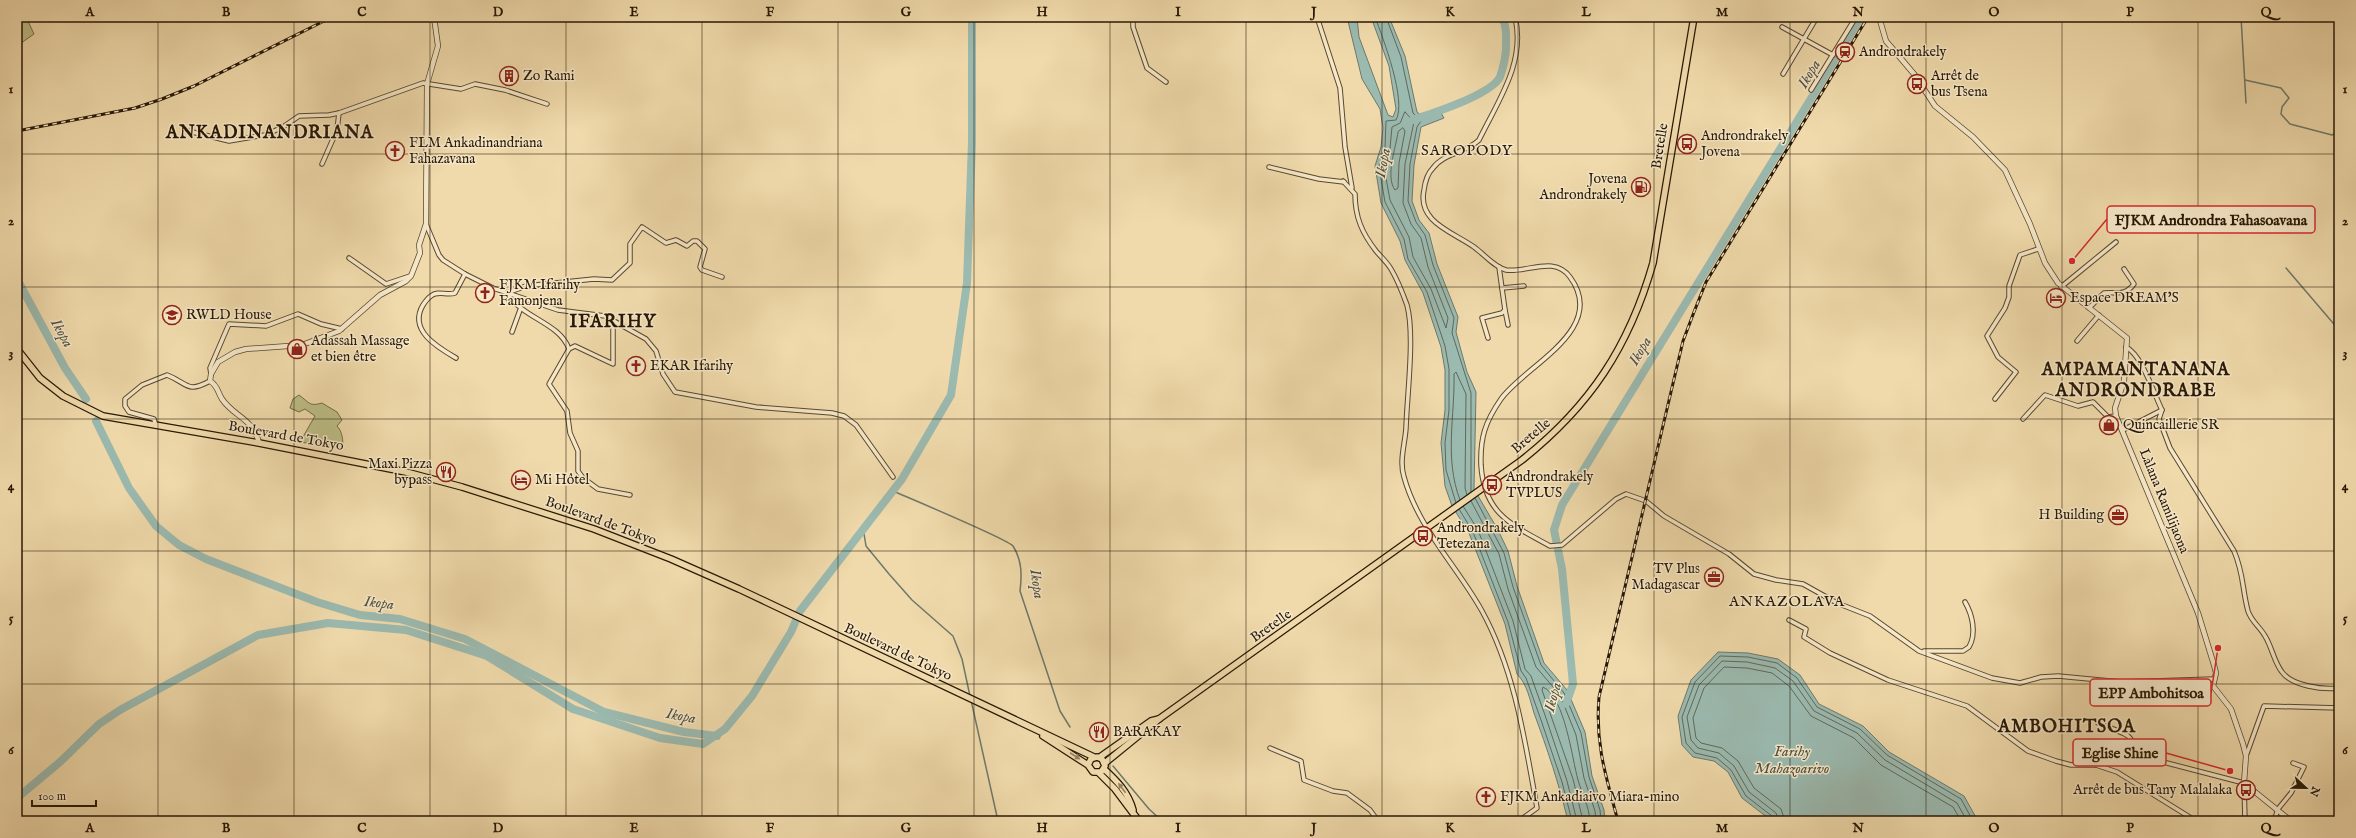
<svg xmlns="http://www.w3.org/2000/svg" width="2356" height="838" font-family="'IM FELL English',serif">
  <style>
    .green { fill: #bdbe86; stroke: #726a45 }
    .water { fill: #9bbab0; stroke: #6d796b }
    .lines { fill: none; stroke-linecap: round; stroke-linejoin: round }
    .shore { stroke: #61685a; stroke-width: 1 }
    .stream { stroke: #6d796b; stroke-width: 1.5 }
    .river { stroke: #9bbab0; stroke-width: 8 }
    .minor-casing { stroke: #59482e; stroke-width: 5.5 }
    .tertiary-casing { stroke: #59482e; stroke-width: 6 }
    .primary-casing { stroke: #271704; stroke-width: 8 }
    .minor { stroke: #f5e7c8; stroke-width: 3.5 }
    .tertiary { stroke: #f5e7c8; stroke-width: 4.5 }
    .primary { stroke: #f0daab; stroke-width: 5.5 }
    .rail-casing { stroke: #271704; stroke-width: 3 }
    .rail { stroke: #f5e7c8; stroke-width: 1.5; stroke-dasharray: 4.5; stroke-linecap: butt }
    .oneway { fill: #968260 }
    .grid { fill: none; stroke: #271704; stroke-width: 1; stroke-opacity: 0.55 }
    .labels { text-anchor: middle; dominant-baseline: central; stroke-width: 3; stroke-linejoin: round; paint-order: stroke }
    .poi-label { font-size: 14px; fill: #271704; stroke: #f5e7c8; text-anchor: start }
    .street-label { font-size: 14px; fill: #271704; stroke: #f5e7c8 }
    .water-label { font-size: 15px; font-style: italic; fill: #505040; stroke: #f5e7c8 }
    .neighbourhood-label { font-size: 15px; letter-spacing: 1px; fill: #271704; stroke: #f5e7c8 }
    .district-label { font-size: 18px; font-weight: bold; letter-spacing: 1px; fill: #271704; stroke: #f5e7c8 }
    .leader { fill: none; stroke: #d62828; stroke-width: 1.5 }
    .callout-dot { fill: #d62828; stroke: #f5e7c8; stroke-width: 1.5 }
    .callout { fill: #f5e7c8; stroke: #d62828; stroke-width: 1.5 }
    .callout-label { font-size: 15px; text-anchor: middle; font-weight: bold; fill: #271704 }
    .neatline { fill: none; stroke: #271704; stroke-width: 1.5 }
    .grid-label { font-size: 13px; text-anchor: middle; font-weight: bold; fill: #271704 }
  </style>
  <rect width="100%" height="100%" fill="#f0daab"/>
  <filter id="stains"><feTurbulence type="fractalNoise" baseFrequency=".005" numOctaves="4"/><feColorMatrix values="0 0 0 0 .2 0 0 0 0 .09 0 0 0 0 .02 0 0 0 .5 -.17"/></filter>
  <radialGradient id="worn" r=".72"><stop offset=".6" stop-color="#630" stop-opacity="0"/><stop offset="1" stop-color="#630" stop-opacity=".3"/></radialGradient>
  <g class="green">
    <polygon points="17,17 26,17 34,34 17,46"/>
    <path d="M299 395C309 402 309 407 322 403L337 412 342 420 337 426C342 431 344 441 342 448L300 442 315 416 305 409 299 412 290 408 293 399Z"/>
  </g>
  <g class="water">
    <path d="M1347 17H1357L1359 37 1388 115 1393 117 1396 109 1389 66 1371 17H1389L1405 56 1417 112 1426 119 1441 113 1444 118 1421 127 1414 165 1412 201 1419 220 1429 233 1437 264 1458 317 1456 332 1467 372 1476 392 1474 489 1498 530 1508 551 1517 586 1544 663 1567 690 1585 732 1592 776 1604 810 1605 821H1568C1559 784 1547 748 1534 713 1530 700 1527 684 1517 674L1505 624 1469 533 1452 506 1445 486 1441 443 1445 410V370L1441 347 1423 293 1405 260 1400 241 1381 203 1375 166 1381 147 1383 128 1380 109 1362 79Z"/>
    <polygon points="1718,652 1748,653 1778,659 1800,675 1819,704 1863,726 1889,752 1964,796 1978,821 1772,821 1742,798 1728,772 1714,761 1693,757 1682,745 1678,716 1691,680"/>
  </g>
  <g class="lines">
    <g class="shore">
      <path d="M1375 17C1383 38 1407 101 1396 120L1386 121 1385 147 1379 167 1385 202 1404 239 1408 259 1427 292 1445 346 1449 369V410L1445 443 1446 470 1456 503"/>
      <polyline points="1386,17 1401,57 1413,113 1421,121 1417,127 1410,164 1408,201 1416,222 1425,235 1433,265 1454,318 1452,333 1471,393 1471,492"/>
      <polygon points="1405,112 1414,122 1405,164 1403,203 1411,224 1421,238 1428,267 1448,318 1446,328 1431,289 1413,257 1409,237 1390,200 1384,167 1390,148 1392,127 1400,123"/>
      <path d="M1403 128 1405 131 1399 163 1398 188 1395 190C1385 176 1396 148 1398 132Z"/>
      <polyline points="1475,498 1504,553 1513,587 1541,665 1564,693 1581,733 1589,777 1600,810 1601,821"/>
      <path d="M1460 500C1444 458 1455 417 1454 374L1456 372 1466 394 1465 488 1467 495"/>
      <polyline points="1471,501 1499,554 1508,589 1536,667 1560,695 1576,735 1584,778 1595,811 1596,821"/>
      <polyline points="1463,506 1478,530 1513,621 1525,669 1531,676 1546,718 1567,781 1577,821"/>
      <polyline points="1459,509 1473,532 1508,622 1521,671 1526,678 1541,720 1562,782 1572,821"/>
      <path d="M1583 821 1573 779 1542 690 1543 687C1565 697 1572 759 1578 780 1582 794 1589 806 1590 821"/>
      <polyline points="1774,821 1772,816 1746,796 1731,770 1717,758 1695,753 1686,743 1682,717 1695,682 1720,656 1748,657 1777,663 1797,678 1817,707 1860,729 1887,755 1961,799 1973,821"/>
      <polyline points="1779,821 1776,813 1749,792 1734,766 1719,753 1698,748 1691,740 1687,717 1699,685 1722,661 1747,662 1775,668 1793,681 1814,711 1857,733 1885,760 1957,803 1967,821"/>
      <polyline points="1785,821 1781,809 1754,788 1738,761 1722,748 1701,743 1696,738 1693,718 1704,688 1724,667 1747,668 1772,673 1789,686 1811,716 1854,738 1881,765 1953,807 1961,821"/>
    </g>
    <g class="stream">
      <polyline points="2241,17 2246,103"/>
      <polyline points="2245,80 2281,88 2289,98 2282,107 2281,114 2290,124 2332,135 2336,133 2339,138"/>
      <polyline points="2286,268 2339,330"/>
      <path d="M893 491C909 498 1007 539 1013 546 1022 560 1022 575 1020 591L1060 711 1070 727"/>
      <polyline points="863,528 866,546 889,574 912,600 953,636 962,659 970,696"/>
      <polyline points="971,700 998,821"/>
      <polyline points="1113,766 1149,809 1162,821"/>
    </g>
    <g class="river">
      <path d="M1413 120C1432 113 1491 95 1500 77 1503 69 1506 55 1506 47 1506 36 1507 27 1502 17"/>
      <polyline points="17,279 65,368 86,399"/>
      <polyline points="96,421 129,488 156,526 179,545 206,559 317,602 360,615 400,619 465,639 604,712 684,732 717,736"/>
      <polyline points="1566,704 1573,684 1562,569 1554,530 1562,505 1861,17"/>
      <polyline points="17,798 60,762 99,724 120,710 258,635 328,623 406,630 487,656 573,709 660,738 703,744 725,729 752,696 791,632 800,611 902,479 951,395 967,283 972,142 972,17"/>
    </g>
    <g class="minor-casing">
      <g id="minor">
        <polyline points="1133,17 1133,27 1147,68 1166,82"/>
        <polyline points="1317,17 1340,88 1345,147 1352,188"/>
        <path d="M1515 17C1526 62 1498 101 1479 140 1466 153 1444 153 1433 168 1427 174 1425 182 1424 190 1417 222 1453 232 1474 247 1484 254 1494 267 1506 270 1528 273 1554 255 1570 277 1609 330 1524 366 1501 399 1485 422 1480 438 1481 465 1484 514 1512 525 1550 546L1562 545 1616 499 1626 494 1646 501 1664 516 1729 554 1754 574 1776 580 1803 584 1837 603 1870 616 1919 651 1992 678 2020 683 2041 677 2058 676 2121 682 2214 679"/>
        <polyline points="1881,21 1885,17"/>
        <polyline points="1782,27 1833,55"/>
        <polyline points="1783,74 1817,17"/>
        <polyline points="1811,90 1856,17"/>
        <polyline points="184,130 229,141 265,135 283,127 299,116 329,115 339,113 423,83 461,89 475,84 505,90 547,104"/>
        <polyline points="322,164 337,130 339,113"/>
        <polyline points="1269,167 1319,179 1344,182"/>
        <path d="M1343 181 1355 194C1355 217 1362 233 1376 251 1381 257 1387 262 1391 269 1397 279 1403 294 1407 305 1415 335 1407 395 1406 428 1405 444 1399 461 1404 477 1418 528 1457 566 1482 611 1515 671 1525 741 1537 808L1519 821"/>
        <polyline points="426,224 439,255 443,260 465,274 493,288 558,310 605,316 646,339 656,351 663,374 675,392 756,407 832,413 844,416 856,425 893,477"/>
        <polyline points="349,258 386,284 410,276"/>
        <polyline points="2061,287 2116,242"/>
        <polyline points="1502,288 1524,286"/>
        <path d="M2089 308 2104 293C2118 292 2125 296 2134 284L2124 269"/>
        <polyline points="1505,310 1508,325"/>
        <polyline points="613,321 613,364 575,346 569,349 549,384 567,411 570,433 578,451 578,471 583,478 598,489 630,495"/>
        <polyline points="512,332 520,310"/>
        <polyline points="1488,338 1482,318 1502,313 1505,310 1499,267"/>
        <polyline points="2077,341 2099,315"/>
        <path d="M2126 347C2142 355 2154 394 2162 410L2159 419 2170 448 2234 551C2244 574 2242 589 2248 611 2251 621 2260 627 2265 636 2272 647 2274 662 2282 672 2292 686 2323 690 2339 688"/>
        <path d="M569 349C559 322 523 319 507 293L526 286 594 279 612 280 630 263V244L642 227 666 243 676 240 687 246 693 241H697L705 249 700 267 702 270 722 277"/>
        <path d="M456 358C437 347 408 330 423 305 425 302 428 298 431 296 438 290 447 296 455 293L465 274"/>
        <polyline points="211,374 210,368 229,324 266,326 298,314 321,324 342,329"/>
        <polyline points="1995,399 2016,372 1998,357 1987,336 2005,308 2009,297 2009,286 2020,255 2038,249"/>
        <polyline points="2023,419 2045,395 2078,406 2093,402 2108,417 2116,416"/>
        <path d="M156 426 154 419 129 412 125 406V399L142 385 167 375C188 383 186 394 210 381"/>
        <polyline points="2123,430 2162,410"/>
        <polyline points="1789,620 1806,629 1804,637 1830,653 1888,680 1967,706 2028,751 2056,761 2071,765 2096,765 2140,756 2244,783 2245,821"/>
        <path d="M1924 651H1963L1969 647C1977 633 1972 614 1965 602"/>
        <path d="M2098 723C2103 725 2124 733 2128 736 2133 740 2137 750 2140 756"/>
        <polyline points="1270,748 1301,761 1304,780 1333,791 1347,793 1370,810 1378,821"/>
        <polyline points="2246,756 2264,706 2339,708"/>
        <polyline points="2096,765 2117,772 2196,821"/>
        <polyline points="2274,821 2278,809 2291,793 2304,767 2293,763"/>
      </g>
    </g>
    <g class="tertiary-casing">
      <g id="tertiary">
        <polyline points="1879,17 1886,41 1914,74 1935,106 1973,137 2005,170 2030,224 2045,263 2058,283 2127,338 2124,381 2115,408 2116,416 2198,613 2214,665 2216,673 2213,686 2231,709 2243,744 2246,756 2244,783 2291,821"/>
        <path d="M259 443C253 418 234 417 222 399 217 391 218 386 210 381L211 374 218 362 235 352 246 349 302 345 339 331 380 295 406 281 411 276 420 253 419 245 426 224 427 84 438 46 434 17"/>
      </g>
    </g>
    <g class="primary-casing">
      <g id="primary">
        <polyline points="17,349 40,378 63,396 103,416 259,443 406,472 462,487 594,529 671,559 739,589 1094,757"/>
        <polyline points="1043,736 1088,765 1093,772 1101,772 1105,766 1102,759 1097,757 1091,759 1088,765"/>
        <polyline points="1100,757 1151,721 1159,719"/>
        <path d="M1105 763 1159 719 1522 460C1590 406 1629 347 1653 263L1694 17"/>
        <path d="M1104 769C1117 781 1128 792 1133 810"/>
        <polyline points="1099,773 1115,789 1139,821"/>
      </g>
    </g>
    <use href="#minor" class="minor"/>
    <use href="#tertiary" class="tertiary"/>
    <use href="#primary" class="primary"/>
    <g class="rail-casing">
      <g id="rail">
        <polyline points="17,131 135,108 162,99 194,86 332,17"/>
        <path d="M1618 821C1606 777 1595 744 1599 697L1683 341 1694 312 1706 282 1868 17"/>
      </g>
    </g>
    <use href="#rail" class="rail"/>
  </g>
  <defs><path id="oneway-solid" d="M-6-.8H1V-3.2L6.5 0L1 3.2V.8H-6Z"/></defs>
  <g class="oneway">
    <use href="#oneway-solid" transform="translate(1075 756) rotate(33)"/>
    <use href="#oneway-solid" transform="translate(1122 788) rotate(-127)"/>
  </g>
  <path class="grid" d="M158 17V821M294 17V821M430 17V821M566 17V821M702 17V821M838 17V821M974 17V821M1110 17V821M1246 17V821M1382 17V821M1518 17V821M1654 17V821M1790 17V821M1926 17V821M2062 17V821M2198 17V821M17 154H2339M17 287H2339M17 419H2339M17 551H2339M17 684H2339"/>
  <defs>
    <g id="station-ring" transform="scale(1)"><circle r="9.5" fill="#f5e7c8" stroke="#8f2418" stroke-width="1.5"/><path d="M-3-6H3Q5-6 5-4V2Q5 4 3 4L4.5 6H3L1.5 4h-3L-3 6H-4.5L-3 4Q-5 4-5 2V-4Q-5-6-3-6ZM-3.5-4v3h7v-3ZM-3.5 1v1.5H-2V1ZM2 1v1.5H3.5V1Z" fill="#8f2418"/></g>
    <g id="building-ring" transform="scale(1)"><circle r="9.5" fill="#f5e7c8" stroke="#8f2418" stroke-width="1.5"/><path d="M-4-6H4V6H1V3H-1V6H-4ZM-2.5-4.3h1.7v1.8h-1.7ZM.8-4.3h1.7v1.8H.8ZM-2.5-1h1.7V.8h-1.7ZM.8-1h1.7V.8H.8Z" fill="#8f2418"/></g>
    <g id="bus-ring" transform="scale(1)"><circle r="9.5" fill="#f5e7c8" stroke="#8f2418" stroke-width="1.5"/><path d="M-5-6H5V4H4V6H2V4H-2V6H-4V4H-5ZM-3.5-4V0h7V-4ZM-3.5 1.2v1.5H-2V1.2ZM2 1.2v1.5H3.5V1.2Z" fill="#8f2418"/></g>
    <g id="church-ring" transform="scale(1)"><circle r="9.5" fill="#f5e7c8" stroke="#8f2418" stroke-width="1.5"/><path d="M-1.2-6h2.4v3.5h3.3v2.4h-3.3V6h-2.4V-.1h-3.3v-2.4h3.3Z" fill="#8f2418"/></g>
    <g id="fuel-ring" transform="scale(1)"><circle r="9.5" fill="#f5e7c8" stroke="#8f2418" stroke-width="1.5"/><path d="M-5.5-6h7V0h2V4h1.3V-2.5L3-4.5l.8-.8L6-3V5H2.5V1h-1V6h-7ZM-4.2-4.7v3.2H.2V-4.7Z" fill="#8f2418"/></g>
    <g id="hotel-ring" transform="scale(1)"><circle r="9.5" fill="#f5e7c8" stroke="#8f2418" stroke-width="1.5"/><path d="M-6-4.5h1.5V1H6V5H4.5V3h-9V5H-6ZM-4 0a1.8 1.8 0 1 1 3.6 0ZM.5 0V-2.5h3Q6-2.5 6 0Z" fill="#8f2418"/></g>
    <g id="school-ring" transform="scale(1)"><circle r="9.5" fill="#f5e7c8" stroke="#8f2418" stroke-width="1.5"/><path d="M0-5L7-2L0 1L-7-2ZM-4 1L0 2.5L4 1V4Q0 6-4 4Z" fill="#8f2418"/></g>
    <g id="shop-ring" transform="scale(1)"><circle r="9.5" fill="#f5e7c8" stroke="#8f2418" stroke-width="1.5"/><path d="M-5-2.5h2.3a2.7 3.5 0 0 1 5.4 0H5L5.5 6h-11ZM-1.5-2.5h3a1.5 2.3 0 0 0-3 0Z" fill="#8f2418"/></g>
    <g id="restaurant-ring" transform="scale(1)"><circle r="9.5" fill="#f5e7c8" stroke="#8f2418" stroke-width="1.5"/><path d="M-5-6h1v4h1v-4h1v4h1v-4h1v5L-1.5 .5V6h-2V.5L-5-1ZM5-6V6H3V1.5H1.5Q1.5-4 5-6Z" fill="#8f2418"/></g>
    <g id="office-ring" transform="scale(1)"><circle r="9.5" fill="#f5e7c8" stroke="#8f2418" stroke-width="1.5"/><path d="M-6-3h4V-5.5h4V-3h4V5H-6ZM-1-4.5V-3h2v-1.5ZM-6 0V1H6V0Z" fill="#8f2418"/></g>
  </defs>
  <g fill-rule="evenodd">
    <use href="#station-ring" x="1845" y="52"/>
    <use href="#building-ring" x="509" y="76"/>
    <use href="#bus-ring" x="1917" y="84"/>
    <use href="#bus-ring" x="1687" y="144"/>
    <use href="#church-ring" x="395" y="151"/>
    <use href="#fuel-ring" x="1641" y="187"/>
    <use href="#church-ring" x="485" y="293"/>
    <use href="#hotel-ring" x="2056" y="298"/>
    <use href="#school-ring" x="172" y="315"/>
    <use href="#shop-ring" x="297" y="349"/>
    <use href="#church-ring" x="636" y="366"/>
    <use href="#shop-ring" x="2109" y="425"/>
    <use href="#restaurant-ring" x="446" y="472"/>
    <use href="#hotel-ring" x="521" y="480"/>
    <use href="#bus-ring" x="1492" y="485"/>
    <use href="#office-ring" x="2118" y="515"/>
    <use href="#bus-ring" x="1423" y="536"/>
    <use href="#office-ring" x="1714" y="577"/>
    <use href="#restaurant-ring" x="1099" y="732"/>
    <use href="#bus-ring" x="2246" y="790"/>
    <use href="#church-ring" x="1486" y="797"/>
  </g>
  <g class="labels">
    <g class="poi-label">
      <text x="1859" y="52">Androndrakely</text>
      <text x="523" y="76">Zo Rami</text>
      <text x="1931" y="76">Arrêt de<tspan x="1931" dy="16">bus Tsena</tspan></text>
      <text x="1701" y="136">Androndrakely<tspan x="1701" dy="16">Jovena</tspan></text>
      <text x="409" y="143">FLM Ankadinandriana<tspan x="409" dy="16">Fahazavana</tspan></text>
      <text x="1627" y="179" text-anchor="end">Jovena<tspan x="1627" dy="16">Androndrakely</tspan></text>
      <text x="499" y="285">FJKM Ifarihy<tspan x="499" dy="16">Famonjena</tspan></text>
      <text x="2070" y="298">Espace DREAM'S</text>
      <text x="186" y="315">RWLD House</text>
      <text x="311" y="341">Adassah Massage<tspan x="311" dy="16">et bien être</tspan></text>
      <text x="650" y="366">EKAR Ifarihy</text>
      <text x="2123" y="425">Quincaillerie SR</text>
      <text x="432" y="464" text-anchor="end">Maxi Pizza<tspan x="432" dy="16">bypass</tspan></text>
      <text x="1506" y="477">Androndrakely<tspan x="1506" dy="16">TVPLUS</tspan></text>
      <text x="535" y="480">Mi Hôtel</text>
      <text x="2104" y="515" text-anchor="end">H Building</text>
      <text x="1437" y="528">Androndrakely<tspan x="1437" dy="16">Tetezana</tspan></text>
      <text x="1700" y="569" text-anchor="end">TV Plus<tspan x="1700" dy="16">Madagascar</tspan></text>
      <text x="1113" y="732">BARAKAY</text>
      <text x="2232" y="790" text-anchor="end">Arrêt de bus Tany Malalaka</text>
      <text x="1500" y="797">FJKM Ankadiaivo Miara-mino</text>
    </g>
    <g class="street-label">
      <text transform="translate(1660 146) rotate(-81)">Bretelle</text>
      <text transform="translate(286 436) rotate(10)">Boulevard de Tokyo</text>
      <text transform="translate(1531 436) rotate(-40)">Bretelle</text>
      <text transform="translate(2164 501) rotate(68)">Làlana Ramilijaona</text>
      <text transform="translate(601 521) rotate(20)">Boulevard de Tokyo</text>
      <text transform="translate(1271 626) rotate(-35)">Bretelle</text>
      <text transform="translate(898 652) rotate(25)">Boulevard de Tokyo</text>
    </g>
    <g class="water-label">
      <text transform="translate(1809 74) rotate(-59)">Ikopa</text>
      <text transform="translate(1383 163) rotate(-79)">Ikopa</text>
      <text transform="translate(62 333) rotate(61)">Ikopa</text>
      <text transform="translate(1640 351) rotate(-59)">Ikopa</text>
      <text transform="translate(1037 584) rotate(82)">Ikopa</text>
      <text transform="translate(379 603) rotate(7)">Ikopa</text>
      <text transform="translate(1553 697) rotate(-74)">Ikopa</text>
      <text transform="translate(681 716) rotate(11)">Ikopa</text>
      <text x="1792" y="751">Farihy<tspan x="1792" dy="17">Mahazoarivo</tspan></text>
    </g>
    <g class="neighbourhood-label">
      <text x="1467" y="150">SAROPODY</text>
      <text x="1787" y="601">ANKAZOLAVA</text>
    </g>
    <g class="district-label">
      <text x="270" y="133">ANKADINANDRIANA</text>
      <text x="613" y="322">IFARIHY</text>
      <text x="2136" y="370">AMPAMANTANANA<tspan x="2136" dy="21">ANDRONDRABE</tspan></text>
      <text x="2067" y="727">AMBOHITSOA</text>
    </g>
  </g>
  <path class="leader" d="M2072 261L2107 219M2218 648L2211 693M2230 771L2166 753"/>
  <g class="callout-dot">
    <circle cx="2072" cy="261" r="4"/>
    <circle cx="2218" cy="648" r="4"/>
    <circle cx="2230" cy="771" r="4"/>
  </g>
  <g class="callout">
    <rect x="2107" y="206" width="208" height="27" rx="4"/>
    <rect x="2090" y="679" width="121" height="27" rx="4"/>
    <rect x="2073" y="739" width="93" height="27" rx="4"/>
  </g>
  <g class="callout-label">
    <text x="2211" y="225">FJKM Androndra Fahasoavana</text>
    <text x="2151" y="698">EPP Ambohitsoa</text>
    <text x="2120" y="758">Eglise Shine</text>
  </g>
  <rect width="2356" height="838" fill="none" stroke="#f0daab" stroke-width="44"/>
  <g transform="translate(2306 788) rotate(112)" stroke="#f5e7c8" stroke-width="3" paint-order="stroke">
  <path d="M0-3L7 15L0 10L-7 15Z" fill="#271704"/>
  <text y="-6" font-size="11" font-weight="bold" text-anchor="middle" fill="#271704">N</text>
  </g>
  <path d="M32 800v6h64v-6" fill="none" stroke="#271704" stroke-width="2"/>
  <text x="38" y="800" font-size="12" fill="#271704" stroke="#f5e7c8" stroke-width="3" paint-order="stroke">100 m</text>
  <rect x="22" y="22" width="2312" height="794" class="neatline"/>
  <g class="grid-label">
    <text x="90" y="16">A</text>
    <text x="226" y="16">B</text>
    <text x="362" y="16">C</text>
    <text x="498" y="16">D</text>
    <text x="634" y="16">E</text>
    <text x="770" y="16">F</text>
    <text x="906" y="16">G</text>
    <text x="1042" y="16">H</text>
    <text x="1178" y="16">I</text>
    <text x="1314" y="16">J</text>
    <text x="1450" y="16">K</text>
    <text x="1586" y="16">L</text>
    <text x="1722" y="16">M</text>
    <text x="1858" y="16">N</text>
    <text x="1994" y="16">O</text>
    <text x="2130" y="16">P</text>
    <text x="2266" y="16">Q</text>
    <text x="11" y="93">1</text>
    <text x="2345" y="93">1</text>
    <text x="11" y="225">2</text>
    <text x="2345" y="225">2</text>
    <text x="11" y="357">3</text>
    <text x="2345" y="357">3</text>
    <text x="11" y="490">4</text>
    <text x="2345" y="490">4</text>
    <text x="11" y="622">5</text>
    <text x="2345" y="622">5</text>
    <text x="11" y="754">6</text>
    <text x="2345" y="754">6</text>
    <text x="90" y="832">A</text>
    <text x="226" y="832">B</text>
    <text x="362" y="832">C</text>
    <text x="498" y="832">D</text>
    <text x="634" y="832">E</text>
    <text x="770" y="832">F</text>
    <text x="906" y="832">G</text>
    <text x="1042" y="832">H</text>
    <text x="1178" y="832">I</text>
    <text x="1314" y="832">J</text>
    <text x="1450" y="832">K</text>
    <text x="1586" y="832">L</text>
    <text x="1722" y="832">M</text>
    <text x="1858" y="832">N</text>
    <text x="1994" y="832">O</text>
    <text x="2130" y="832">P</text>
    <text x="2266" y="832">Q</text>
  </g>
  <rect width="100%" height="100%" filter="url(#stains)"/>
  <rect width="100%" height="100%" fill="url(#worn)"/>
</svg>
